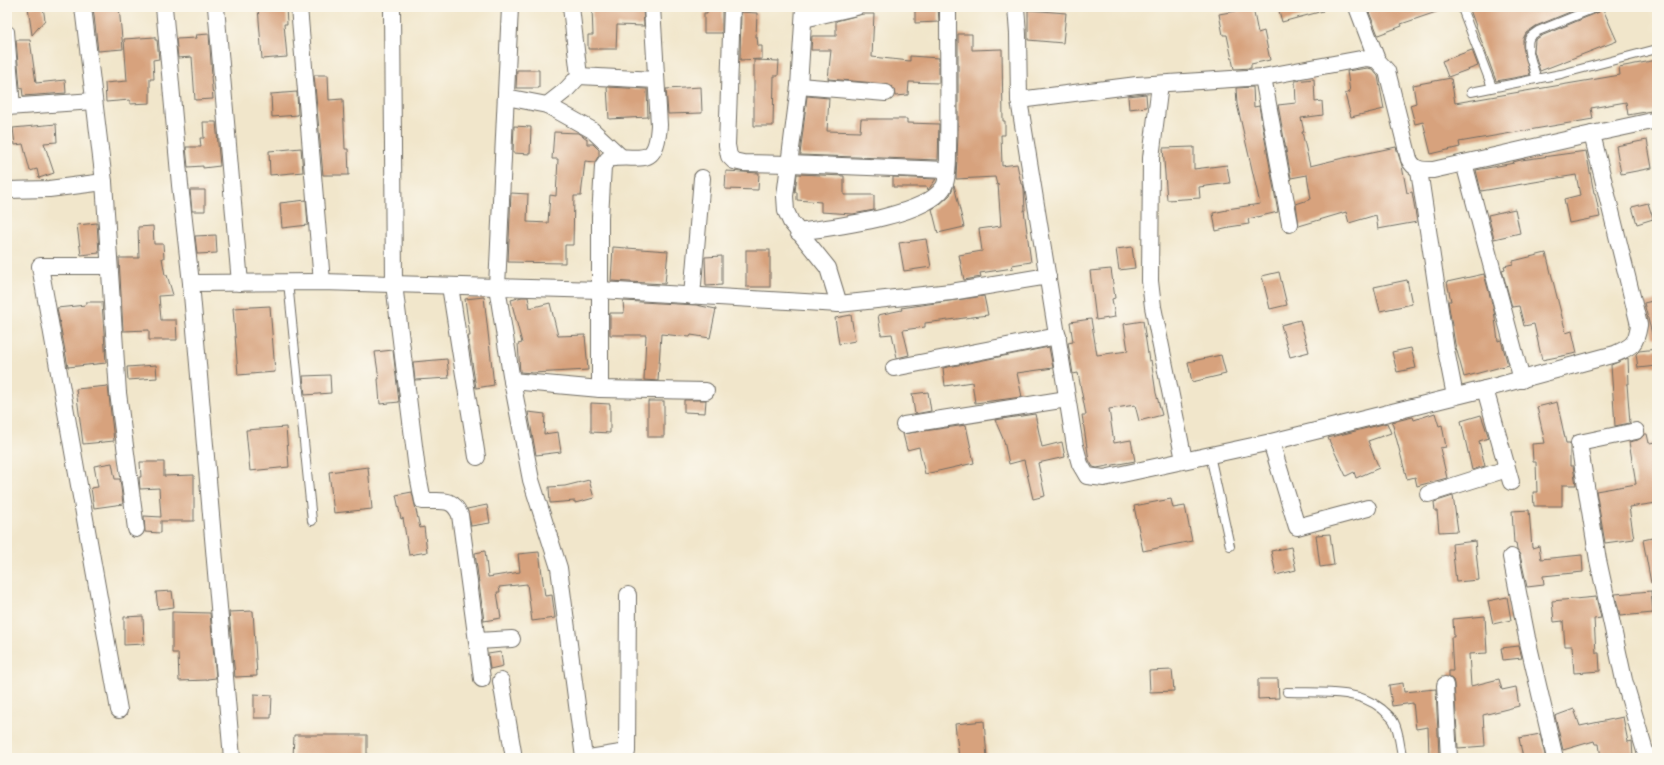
<svg xmlns="http://www.w3.org/2000/svg" width="1664" height="765" font-family="Mali,sans-serif">
  <style>
    .building { fill: #d7a27d }
    .lines { fill: none; stroke-linecap: round; stroke-linejoin: round }
    .service-casing { stroke: #706c63; stroke-width: 10 }
    .minor-casing { stroke: #706c63; stroke-width: 18 }
    .service { stroke: #fff; stroke-width: 8 }
    .minor { stroke: #fff; stroke-width: 16 }
  </style>
  <rect width="100%" height="100%" fill="#fbf7ec"/>
  <filter id="ink" filterUnits="userSpaceOnUse"><feTurbulence type="fractalNoise" baseFrequency=".025" numOctaves="2"/><feDisplacementMap in="SourceGraphic" scale="8" xChannelSelector="R" yChannelSelector="G"/><feConvolveMatrix kernelMatrix="1 2 1 2 8 2 1 2 1" color-interpolation-filters="sRGB"/></filter>
  <filter id="wash" filterUnits="userSpaceOnUse"><feTurbulence type="fractalNoise" baseFrequency=".012" numOctaves="4" result="noise"/><feDisplacementMap in="SourceGraphic" scale="16" xChannelSelector="R" yChannelSelector="G"/><feGaussianBlur stdDeviation="0.9" result="paint"/><feColorMatrix in="noise" values="0 0 0 0 0 0 0 0 0 0 0 0 0 0 0 0 0 1.4 0 .05"/><feComposite in="paint" operator="in"/></filter>
  <g filter="url(#wash)">
    <rect width="100%" height="100%" fill="#f1e6cb"/>
    <g id="blocks">
      <g class="building">
        <polygon points="28,7 43,7 45,20 32,35"/>
        <polygon points="93,7 119,7 123,49 98,51"/>
        <polygon points="258,7 286,7 287,24 284,24 287,57 262,59"/>
        <polygon points="624,7 643,7 644,26 617,25 616,49 588,49 588,35 593,35 592,8"/>
        <polygon points="707,7 722,7 722,33 704,33 704,13 707,13"/>
        <polygon points="915,7 938,7 939,22 915,23"/>
        <polygon points="1278,7 1322,7 1323,11 1282,22"/>
        <polygon points="1367,7 1445,7 1445,9 1401,24 1402,26 1378,35"/>
        <polygon points="1469,7 1582,7 1536,26 1526,33 1523,39 1523,47 1530,75 1496,81"/>
        <polygon points="1602,7 1617,41 1540,71 1534,51 1535,40 1541,36 1599,12"/>
        <polygon points="1253,8 1258,33 1264,31 1270,60 1251,64 1251,68 1234,69 1227,35 1223,35 1219,14"/>
        <polygon points="1028,10 1066,13 1063,43 1028,40"/>
        <polygon points="741,12 757,13 756,37 757,37 758,46 762,46 762,59 740,60"/>
        <polygon points="863,14 874,14 872,57 910,61 910,56 939,58 939,83 909,82 908,95 895,96 894,89 887,84 828,79 831,50 811,50 812,36 836,36 836,21"/>
        <polygon points="209,34 212,76 211,76 213,99 195,100 192,57 178,58 176,39 197,38 196,35"/>
        <polygon points="958,34 972,34 972,50 1002,49 1003,121 1005,121 1005,135 1001,135 1002,166 1017,164 1021,184 1023,184 1024,189 1025,210 1024,210 1031,262 1012,265 1013,268 980,273 981,277 964,280 959,255 982,251 979,229 1001,226 998,184 997,185 995,177 956,179 958,135"/>
        <polygon points="155,37 155,40 157,40 159,59 153,60 154,79 150,79 150,103 130,104 130,100 106,102 105,83 127,81 124,39"/>
        <polygon points="16,40 30,40 36,83 65,80 66,93 23,96 22,88 20,88"/>
        <polygon points="1472,50 1478,66 1448,77 1442,61"/>
        <polygon points="754,60 779,61 778,76 774,76 773,126 754,126"/>
        <polygon points="1657,60 1657,110 1628,115 1626,102 1591,108 1593,119 1459,142 1460,147 1431,154 1423,122 1415,124 1410,105 1416,103 1413,85 1451,78 1455,103 1620,75 1619,67"/>
        <polygon points="1368,68 1372,69 1378,76 1384,109 1351,117 1345,94 1350,92 1347,71"/>
        <polygon points="517,70 539,70 539,88 516,88"/>
        <polygon points="314,75 328,75 329,100 343,99 345,149 348,149 349,175 323,175"/>
        <polygon points="1314,79 1315,102 1322,101 1323,115 1301,118 1304,132 1302,132 1310,166 1339,159 1396,147 1402,166 1407,193 1412,192 1417,222 1378,229 1376,215 1349,223 1346,212 1299,226 1296,204 1311,199 1307,175 1291,178 1278,105 1296,103 1295,81"/>
        <polygon points="607,87 647,89 648,117 609,119"/>
        <polygon points="701,87 702,113 668,114 666,89"/>
        <polygon points="1253,87 1254,107 1259,106 1278,212 1248,219 1249,224 1229,227 1229,228 1216,231 1213,213 1227,210 1227,209 1260,204 1237,104 1236,88"/>
        <polygon points="297,92 298,115 272,117 271,94"/>
        <polygon points="1146,94 1147,107 1129,109 1128,96"/>
        <polygon points="807,96 829,98 827,131 860,132 861,119 907,119 907,123 939,124 938,160 800,155"/>
        <polygon points="203,122 216,122 220,166 203,168 203,166 188,167 186,147 201,147 200,138 204,138"/>
        <polygon points="56,124 57,142 44,143 54,173 39,178 37,169 30,171 23,144 15,145 13,128"/>
        <polygon points="514,126 531,127 530,154 513,153"/>
        <polygon points="554,132 579,133 587,139 587,144 593,144 599,150 599,155 595,162 585,161 581,196 574,196 573,245 565,245 565,263 508,262 511,193 528,194 527,222 548,223 550,195 556,196 558,159 552,159"/>
        <polygon points="1647,140 1652,168 1621,174 1616,146"/>
        <polygon points="1194,147 1194,169 1227,165 1230,183 1199,187 1200,198 1167,200 1163,148"/>
        <polygon points="301,148 303,172 270,175 269,151"/>
        <polygon points="1586,151 1594,193 1595,193 1600,217 1569,223 1564,199 1580,195 1576,175 1481,191 1476,170 1514,163 1513,162 1521,160"/>
        <polygon points="726,171 759,173 758,190 725,189"/>
        <polygon points="797,174 844,176 844,195 874,195 874,210 853,214 821,212 821,202 797,200 797,192 795,192"/>
        <polygon points="893,177 936,179 928,190 927,187 893,187"/>
        <polygon points="954,185 964,227 938,233 932,209 939,205 950,195"/>
        <polygon points="190,190 205,190 205,211 192,211"/>
        <polygon points="306,200 308,225 282,228 280,203"/>
        <polygon points="1648,203 1653,219 1637,224 1632,207"/>
        <polygon points="1515,209 1520,233 1494,239 1488,215"/>
        <polygon points="97,223 99,253 81,255 77,225"/>
        <polygon points="153,226 154,244 163,244 164,258 162,258 165,275 167,275 173,295 159,296 161,320 176,320 177,340 149,340 149,330 123,331 119,258 139,258 138,227"/>
        <polygon points="216,235 217,253 197,254 195,236"/>
        <polygon points="926,239 931,267 904,271 899,243"/>
        <polygon points="613,247 668,251 665,284 611,281"/>
        <polygon points="1132,247 1135,268 1119,270 1116,249"/>
        <rect x="746" y="250" width="24" height="37"/>
        <polygon points="1546,253 1566,333 1572,331 1577,353 1542,360 1534,324 1524,326 1519,306 1512,307 1502,270 1505,269 1504,266 1513,264 1513,261"/>
        <polygon points="722,256 722,285 706,286 705,257"/>
        <polygon points="1111,269 1115,298 1112,299 1115,317 1096,320 1090,271"/>
        <polygon points="1279,272 1287,305 1270,309 1262,276"/>
        <polygon points="1484,274 1494,311 1498,341 1501,340 1508,365 1464,377 1455,344 1448,301 1451,301 1447,282"/>
        <polygon points="1407,280 1412,304 1380,311 1374,287"/>
        <polygon points="984,296 988,315 925,323 925,327 903,330 909,355 897,358 892,334 881,335 878,315 902,310 901,308"/>
        <polygon points="484,297 494,385 476,388 468,336 470,336 465,299"/>
        <polygon points="522,297 528,297 530,308 550,303 558,336 585,335 588,370 533,373 520,372 518,344 522,343 511,300"/>
        <polygon points="1657,300 1657,337 1653,338 1644,303"/>
        <polygon points="623,301 696,305 716,309 710,338 691,335 690,337 661,334 658,381 644,380 646,335 610,335 610,313 624,313"/>
        <polygon points="86,302 102,302 106,363 68,367 57,308 86,305"/>
        <polygon points="270,306 275,372 238,375 233,308"/>
        <polygon points="851,315 855,341 839,344 835,318"/>
        <polygon points="1091,319 1097,355 1128,351 1124,324 1143,321 1149,361 1151,360 1156,393 1162,415 1139,421 1135,405 1109,409 1114,443 1131,440 1135,461 1097,468 1093,467 1089,460 1082,415 1086,415 1078,373 1073,374 1068,343 1073,342 1070,322"/>
        <polygon points="1300,320 1309,352 1290,357 1281,325"/>
        <polygon points="1049,347 1053,368 1017,373 1022,397 975,403 972,382 945,386 943,368"/>
        <polygon points="1411,348 1416,368 1397,372 1392,352"/>
        <polygon points="1657,349 1657,366 1638,368 1636,354 1639,351"/>
        <polygon points="393,350 399,402 380,404 378,379 379,379 375,352"/>
        <polygon points="1221,355 1226,374 1192,382 1188,362"/>
        <polygon points="1628,358 1629,384 1627,384 1630,423 1615,426 1611,365"/>
        <polygon points="447,359 449,378 415,380 413,362"/>
        <polygon points="156,365 157,378 128,380 127,367"/>
        <polygon points="330,375 331,393 305,395 303,376"/>
        <polygon points="108,386 114,441 83,444 76,389"/>
        <polygon points="928,392 931,411 915,414 912,394"/>
        <polygon points="684,400 706,400 705,413 684,412"/>
        <rect x="648" y="401" width="16" height="36"/>
        <polygon points="1557,402 1566,443 1570,443 1570,466 1573,466 1576,485 1562,485 1562,506 1534,506 1533,492 1537,492 1536,462 1533,462 1532,444 1545,443 1537,407"/>
        <polygon points="591,403 610,404 610,433 591,432"/>
        <polygon points="528,412 545,414 544,434 558,432 561,452 536,455"/>
        <polygon points="1435,413 1439,426 1442,425 1446,447 1440,448 1447,478 1417,486 1415,477 1407,479 1392,422 1413,417 1414,420"/>
        <polygon points="1035,414 1042,447 1062,442 1065,457 1038,463 1045,496 1033,499 1024,460 1009,464 1004,441 995,420"/>
        <polygon points="1481,415 1489,438 1479,441 1485,466 1472,470 1461,421"/>
        <polygon points="1387,423 1391,433 1368,441 1379,468 1356,478 1354,472 1346,476 1328,438"/>
        <polygon points="966,425 974,463 925,474 919,447 907,450 903,434"/>
        <polygon points="286,427 289,467 250,471 246,430"/>
        <polygon points="1645,434 1647,434 1649,443 1657,442 1657,503 1629,507 1634,539 1605,543 1596,491 1636,484 1629,442 1638,440"/>
        <polygon points="140,462 164,462 164,476 194,475 194,521 161,521 161,533 145,532 144,516 161,517 159,488 140,489 139,477 141,477"/>
        <polygon points="112,463 115,479 120,479 123,504 94,508 91,488 98,487 94,466"/>
        <polygon points="368,467 372,509 334,513 329,472"/>
        <polygon points="589,480 594,498 575,503 575,501 550,503 549,487 565,486"/>
        <polygon points="412,492 420,528 424,527 427,552 409,555 403,518 401,519 396,495"/>
        <polygon points="1453,496 1458,531 1439,532 1437,511 1435,511 1434,502"/>
        <polygon points="1171,499 1173,508 1185,506 1192,541 1143,551 1134,506"/>
        <polygon points="487,505 490,523 471,526 467,509"/>
        <polygon points="1529,510 1532,548 1539,546 1541,559 1582,555 1583,572 1543,576 1544,585 1527,587 1520,555 1517,550 1516,543 1514,543 1512,511"/>
        <polygon points="1330,534 1334,565 1320,567 1316,535"/>
        <polygon points="1657,537 1657,583 1651,583 1643,540"/>
        <polygon points="1475,541 1479,580 1456,582 1452,544"/>
        <polygon points="1291,547 1296,570 1276,575 1271,551"/>
        <polygon points="485,551 488,577 520,572 518,554 539,552 545,596 552,595 555,618 532,621 527,584 499,587 500,592 497,592 501,618 484,621 475,553"/>
        <polygon points="172,591 174,607 158,609 156,592"/>
        <polygon points="1651,591 1653,613 1620,616 1615,594"/>
        <polygon points="1507,597 1511,620 1493,624 1488,601"/>
        <polygon points="1596,597 1601,618 1594,619 1596,653 1599,653 1600,671 1574,673 1572,646 1565,646 1563,621 1554,622 1552,601"/>
        <polygon points="253,611 257,676 235,677 229,612"/>
        <polygon points="172,612 210,613 216,678 207,679 207,680 179,681 178,653 172,653"/>
        <polygon points="143,616 144,644 124,645 124,617"/>
        <polygon points="1485,616 1487,653 1469,654 1471,686 1499,679 1502,690 1516,687 1519,706 1483,715 1485,746 1458,748 1454,684 1453,680 1449,677 1449,671 1453,671 1451,637 1454,637 1453,619"/>
        <polygon points="1519,646 1522,658 1503,660 1501,648"/>
        <polygon points="501,652 503,666 490,669 488,654"/>
        <polygon points="1172,670 1174,691 1150,692 1149,671"/>
        <polygon points="1258,679 1278,679 1279,698 1258,699"/>
        <polygon points="1403,683 1404,692 1436,689 1439,756 1429,756 1428,727 1416,729 1413,703 1392,706 1389,685"/>
        <polygon points="254,694 272,695 271,718 254,718"/>
        <polygon points="1574,709 1580,726 1623,717 1628,742 1632,741 1633,758 1601,758 1599,744 1595,744 1594,741 1563,750 1555,716"/>
        <polygon points="984,721 987,758 959,758 955,724"/>
        <polygon points="1540,734 1545,755 1544,758 1523,758 1519,738"/>
        <polygon points="294,735 367,735 367,758 293,758"/>
      </g>
    </g>
  </g>
  <g filter="url(#ink)">
    <use href="#blocks" fill-opacity="0" stroke="#706c63" stroke-width="1"/>
    <g class="lines">
      <g class="service-casing">
        <g id="service">
          <polyline points="1463,11 1492,87"/>
          <polyline points="10,31 16,107"/>
          <path d="M1537 79C1534 69 1524 46 1530 37 1532 35 1535 33 1538 31L1597 7"/>
          <polyline points="1471,92 1561,74 1657,49"/>
          <polyline points="288,282 312,521"/>
          <polyline points="1210,455 1230,546"/>
          <path d="M1287 692C1319 693 1356 688 1382 709 1386 713 1392 717 1394 722 1400 733 1399 746 1403 758"/>
        </g>
      </g>
      <g class="minor-casing">
        <g id="minor">
          <polyline points="83,7 104,182 118,393 136,529"/>
          <polyline points="164,7 180,185 191,283 232,758"/>
          <polyline points="216,7 240,283"/>
          <polyline points="299,7 322,282"/>
          <path d="M392 7 394 284 417 470 423 501C440 502 452 496 460 515L482 679"/>
          <polyline points="510,7 497,287 512,381 531,480 559,568 584,758"/>
          <polyline points="571,7 579,76"/>
          <polyline points="732,7 727,145 729,156 734,161 743,163 789,164 947,170"/>
          <polyline points="804,7 799,86 785,196 786,211 791,222 828,268 839,304"/>
          <path d="M1016 7 1018 34 1019 100 1075 446 1080 464 1087 476 1104 478 1271 442 1485 389 1615 354C1633 346 1636 344 1639 325L1592 134 1657 120"/>
          <polyline points="1357,7 1377,60"/>
          <polyline points="804,19 856,7"/>
          <polyline points="1263,77 1290,224"/>
          <polyline points="1160,84 1151,158 1150,281 1153,307 1184,460"/>
          <polyline points="799,86 886,93"/>
          <polyline points="506,97 547,105 592,130 621,157"/>
          <path d="M1019 100 1137 85 1263 77 1366 58 1377 60 1387 71 1409 159C1414 170 1421 170 1433 170L1592 134"/>
          <polyline points="547,105 566,90 579,76 656,80"/>
          <polyline points="7,107 94,101"/>
          <polyline points="1464,163 1522,380"/>
          <polyline points="1419,170 1446,350 1455,396"/>
          <polyline points="7,190 49,189 104,182"/>
          <path d="M798 232C832 227 924 217 943 188 948 181 948 162 948 153 949 104 948 56 948 7"/>
          <polyline points="109,266 40,266 119,710"/>
          <polyline points="191,283 322,282 600,290 839,304 951,292 1048,276"/>
          <polyline points="450,286 477,457"/>
          <polyline points="692,296 702,178"/>
          <polyline points="894,368 1058,336"/>
          <polyline points="512,381 600,389 706,391"/>
          <path d="M600 389V217L603 166 608 159C640 153 656 171 659 125L652 7"/>
          <polyline points="1485,389 1511,482"/>
          <polyline points="904,425 1067,399"/>
          <polyline points="1636,431 1579,443 1598,560 1624,680 1647,758"/>
          <polyline points="1271,442 1297,527 1368,508"/>
          <polyline points="1428,494 1507,469"/>
          <polyline points="1511,557 1527,638 1555,758"/>
          <polyline points="478,641 512,639"/>
          <polyline points="501,681 514,758"/>
          <polyline points="1445,685 1449,758"/>
          <polyline points="589,758 627,752 628,595"/>
        </g>
      </g>
      <use href="#service" class="service"/>
      <use href="#minor" class="minor"/>
    </g>
  </g>
  <rect width="1664" height="765" fill="none" stroke="#fbf7ec" stroke-width="24"/>
</svg>
